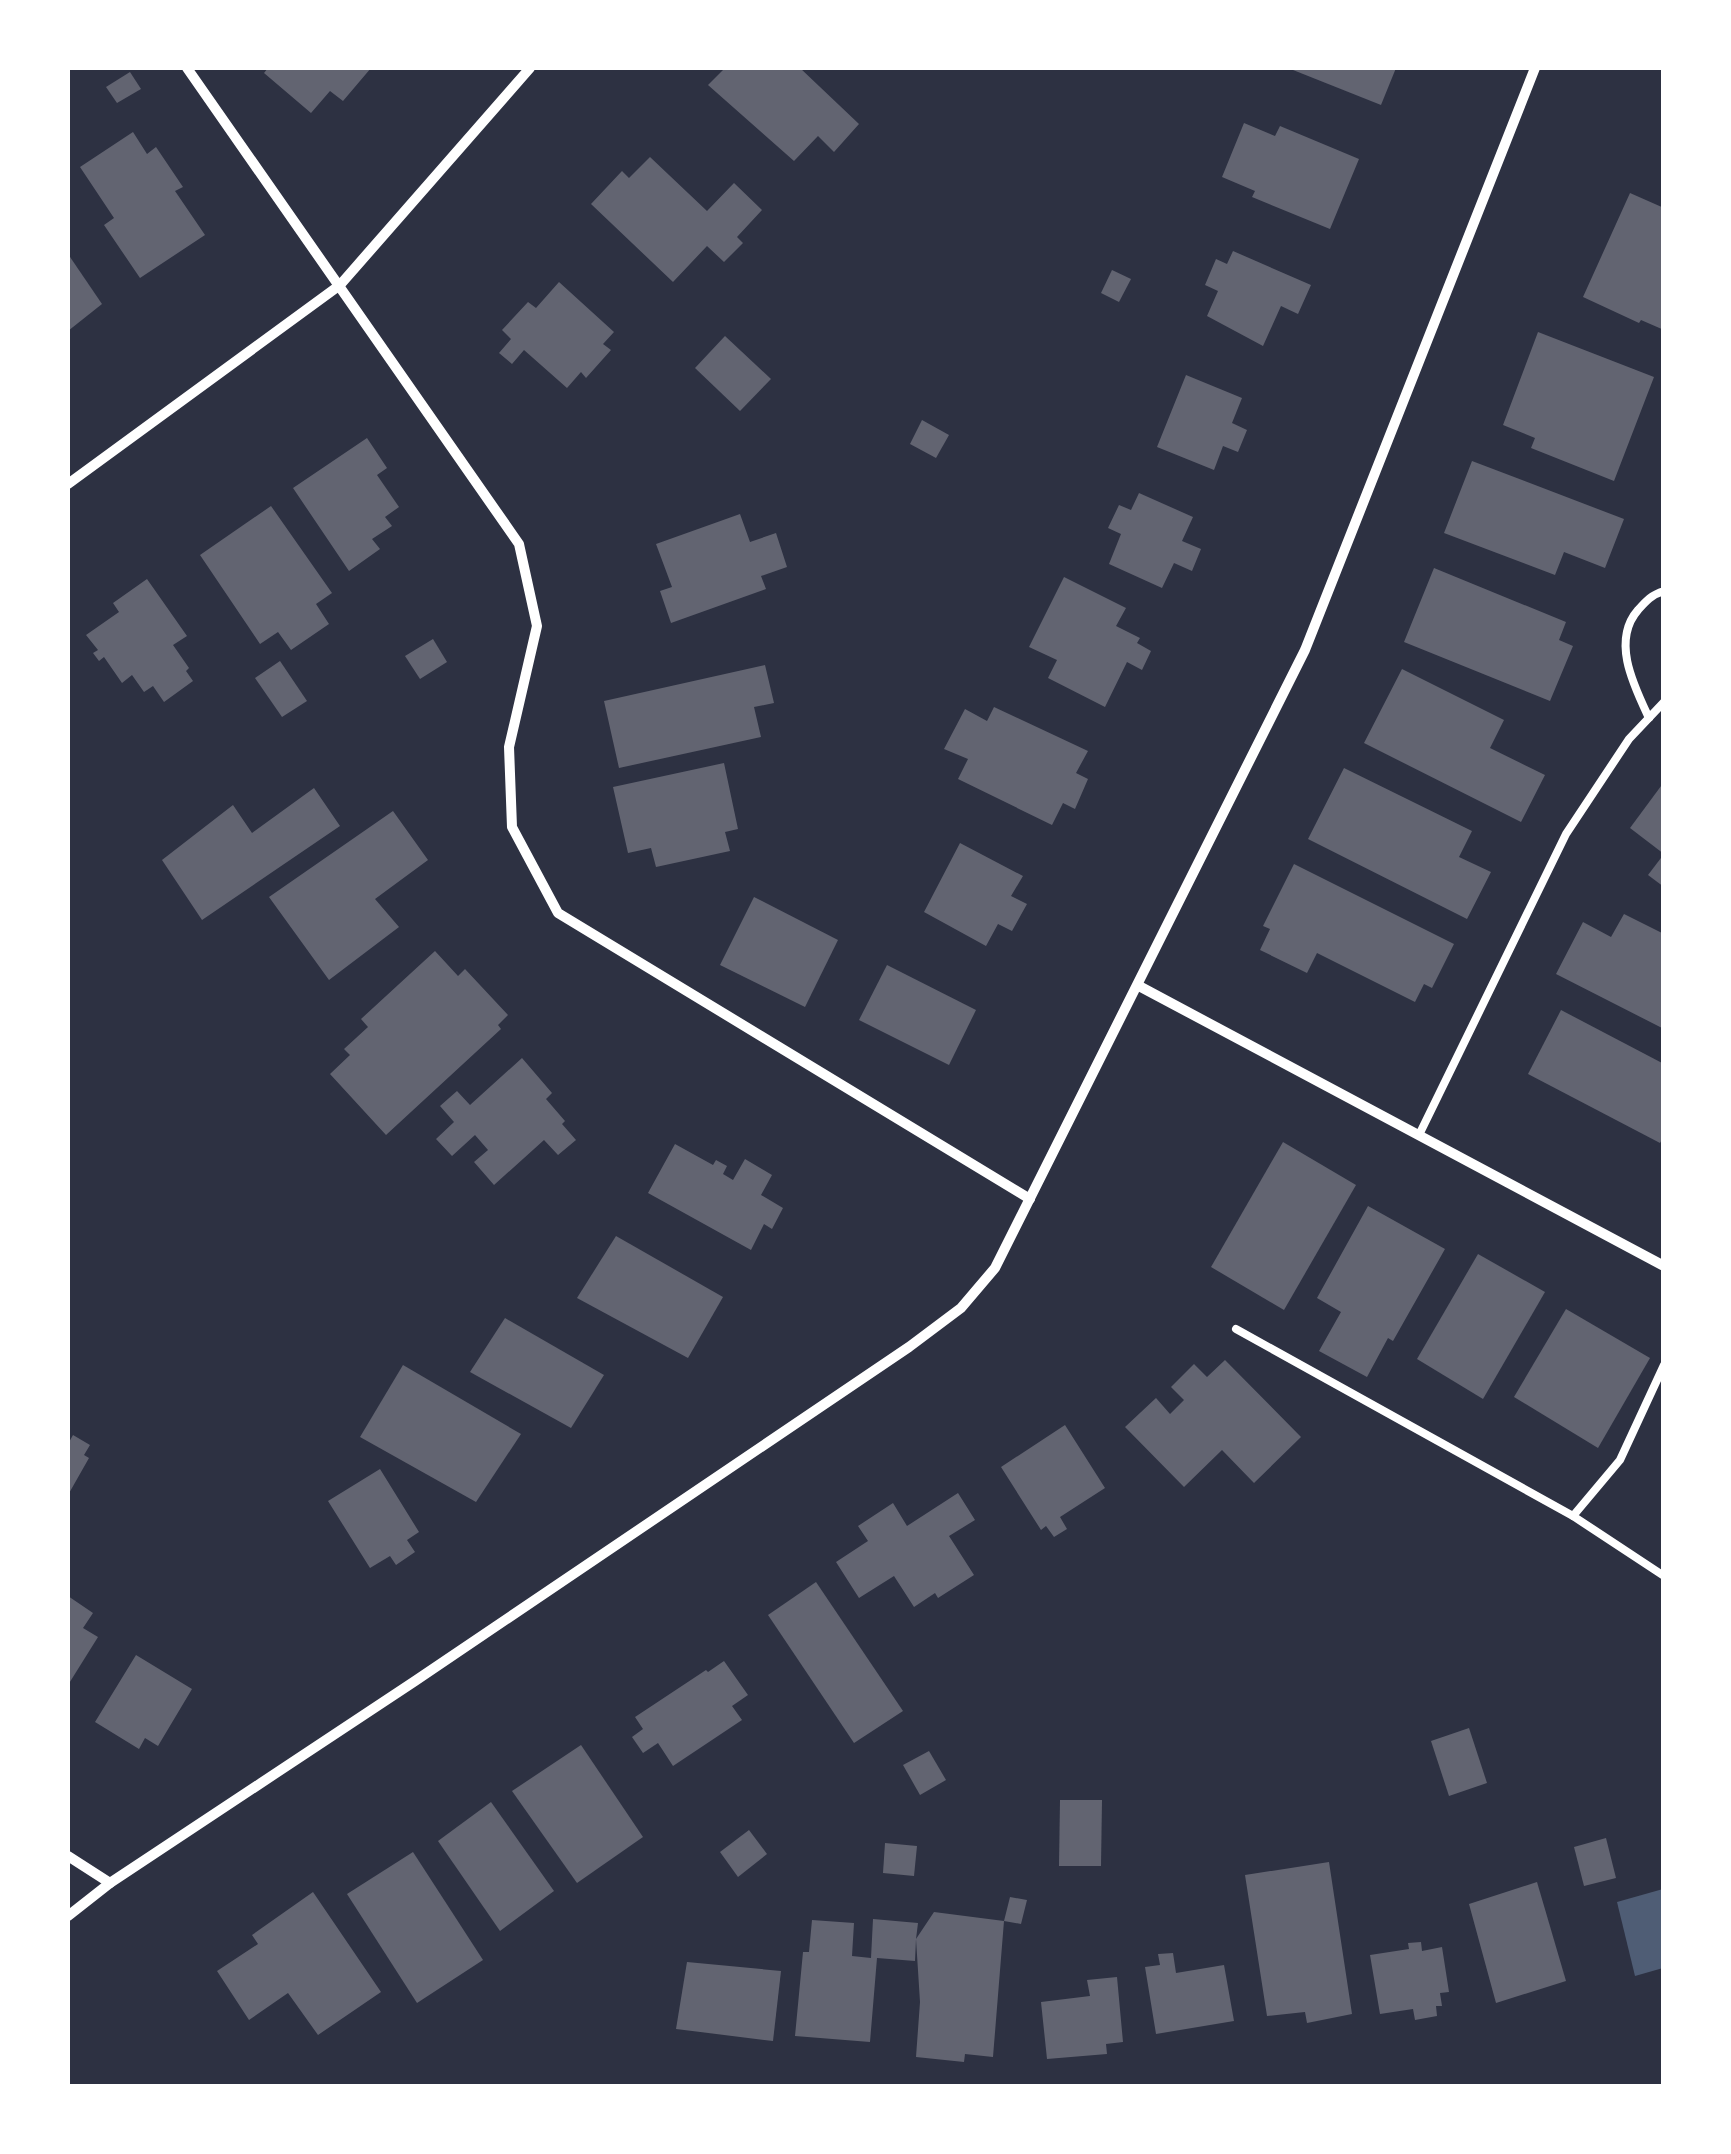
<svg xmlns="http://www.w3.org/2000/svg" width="1731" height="2154" font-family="Lora,serif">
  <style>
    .water { fill: #4f5d75 }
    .building { fill: #626471 }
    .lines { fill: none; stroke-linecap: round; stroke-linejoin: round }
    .service { stroke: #fff; stroke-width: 8 }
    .minor { stroke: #fff; stroke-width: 10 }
  </style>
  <rect width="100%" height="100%" fill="#2d3142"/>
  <polygon class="water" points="1663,1889 1663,1968 1635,1976 1617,1902"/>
  <g class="building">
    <polygon points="268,68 371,68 343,101 330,91 311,113 264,73"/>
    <polygon points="725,68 800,68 859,124 834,152 818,136 794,161 708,85"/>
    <polygon points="1288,68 1396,68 1381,105"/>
    <polygon points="130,72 141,89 117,103 106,87"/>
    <polygon points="1244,123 1275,136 1280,126 1359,159 1330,229 1252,197 1255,191 1222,177"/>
    <polygon points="133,132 147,154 156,147 183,187 175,191 205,235 140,278 104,225 114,218 80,167"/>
    <polygon points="650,157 707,211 734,183 762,210 737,237 743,243 724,262 707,246 673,282 591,204 622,171 629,178"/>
    <polygon points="1630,193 1664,208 1664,330 1641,320 1639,323 1583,297"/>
    <polygon points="1233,251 1311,285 1298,314 1281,306 1263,346 1207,316 1218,291 1205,285 1216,259 1227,264"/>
    <polygon points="68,254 102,304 68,331"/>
    <polygon points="1112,270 1131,279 1119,302 1101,293"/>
    <polygon points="559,282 614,332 603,344 611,350 586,378 581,372 567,388 524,350 512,364 499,353 511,339 502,330 528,302 536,308"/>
    <polygon points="1538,332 1654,377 1614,481 1531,448 1535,438 1503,425"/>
    <polygon points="725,336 771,379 740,411 695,368"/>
    <polygon points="1186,375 1242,398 1232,423 1247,430 1238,452 1223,446 1214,470 1157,447"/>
    <polygon points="922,420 949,435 936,458 910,444"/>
    <polygon points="367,438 387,468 377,475 399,507 385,517 392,526 372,539 380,549 349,571 293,488"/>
    <polygon points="1472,461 1624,519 1605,568 1564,552 1555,575 1444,533"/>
    <polygon points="1139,493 1193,517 1182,541 1201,549 1192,571 1174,563 1162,588 1109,564 1121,534 1108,528 1119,505 1131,510"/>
    <polygon points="271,506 332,593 316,604 329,624 291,650 278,632 260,644 200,555"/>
    <polygon points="740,514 750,542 776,533 787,567 761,576 766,589 671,623 660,591 672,587 656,544"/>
    <polygon points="1434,568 1566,622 1559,640 1573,646 1550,701 1404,642"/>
    <polygon points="1064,577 1126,608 1116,626 1140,638 1137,643 1151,651 1142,670 1127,662 1105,707 1048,678 1057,660 1029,647"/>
    <polygon points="147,579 187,636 173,645 189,668 186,671 193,681 164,702 153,686 144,692 132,675 122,683 104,657 99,661 93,653 98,650 86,635 119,612 113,603"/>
    <polygon points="433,639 447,662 420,679 405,656"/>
    <polygon points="280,661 307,701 282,717 255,678"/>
    <polygon points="765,665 774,703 754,707 761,737 619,768 604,701"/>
    <polygon points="1402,669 1504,720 1490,748 1545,775 1521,822 1364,743"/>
    <polygon points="994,707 1088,751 1076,773 1088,779 1075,809 1063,803 1052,825 958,779 968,759 944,749 965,709 987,721"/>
    <polygon points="724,763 738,829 725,832 730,851 656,867 651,848 628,853 613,787"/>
    <polygon points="1344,768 1472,831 1459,857 1491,872 1467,919 1308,839"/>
    <polygon points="1664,782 1664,854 1630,828"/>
    <polygon points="314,788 340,826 202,920 162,860 233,805 252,833"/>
    <polygon points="393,811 428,860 375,899 399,927 329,980 269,897"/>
    <polygon points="960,843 1023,876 1011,896 1027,904 1012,931 998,924 986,946 924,912"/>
    <polygon points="1664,854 1664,887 1648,875"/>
    <polygon points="1294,864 1454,944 1432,988 1424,984 1415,1002 1317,953 1307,973 1260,950 1270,929 1263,926"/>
    <polygon points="754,897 838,940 805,1007 720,965"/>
    <polygon points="1624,914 1664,934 1664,1029 1556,974 1583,922 1611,937"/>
    <polygon points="435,951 458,976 465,969 508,1015 498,1025 501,1029 386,1135 330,1074 350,1055 344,1049 368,1027 361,1019"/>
    <polygon points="887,965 976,1010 949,1065 859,1020"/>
    <polygon points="1561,1010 1664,1064 1664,1136 1660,1143 1528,1074"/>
    <polygon points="522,1058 552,1093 546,1099 565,1121 562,1124 576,1140 558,1155 544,1140 494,1185 474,1162 488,1150 475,1135 452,1156 436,1139 454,1122 440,1106 457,1091 470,1105"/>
    <polygon points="1283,1142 1356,1185 1284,1310 1211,1267"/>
    <polygon points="675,1144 713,1165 716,1160 727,1166 723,1174 733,1180 745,1159 772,1175 761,1195 783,1208 772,1229 764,1224 751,1250 648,1193"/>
    <polygon points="1368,1206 1445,1249 1393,1341 1388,1338 1367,1377 1319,1351 1341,1312 1317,1298"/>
    <polygon points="616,1236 723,1297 688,1358 577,1298"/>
    <polygon points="1478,1254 1545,1292 1483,1399 1417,1359"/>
    <polygon points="1566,1309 1650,1358 1598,1448 1514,1397"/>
    <polygon points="505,1318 604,1375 571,1428 470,1372"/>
    <polygon points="1225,1360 1301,1437 1254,1483 1222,1450 1184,1487 1125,1427 1156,1398 1170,1414 1184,1400 1171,1387 1194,1364 1207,1377"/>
    <polygon points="403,1365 521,1434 476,1502 360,1437"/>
    <polygon points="1065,1425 1105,1488 1060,1517 1067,1529 1054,1537 1046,1526 1041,1530 1001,1467"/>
    <polygon points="73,1435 90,1445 84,1455 89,1458 68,1495 68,1444"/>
    <polygon points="380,1469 419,1532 407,1540 415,1552 396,1565 390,1556 370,1568 328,1501"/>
    <polygon points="958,1493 975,1520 949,1536 974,1575 938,1598 935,1593 914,1607 894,1576 859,1598 836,1562 868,1541 858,1526 893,1503 907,1526"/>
    <polygon points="816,1582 903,1711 854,1743 768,1615"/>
    <polygon points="68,1596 93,1613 83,1628 98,1637 68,1685"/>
    <polygon points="136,1655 192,1689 158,1746 145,1738 139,1749 95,1722"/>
    <polygon points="724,1661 748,1695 732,1706 742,1720 673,1766 658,1743 643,1753 632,1737 643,1729 635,1717 706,1670 708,1672"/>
    <polygon points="1469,1728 1487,1783 1449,1796 1431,1741"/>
    <polygon points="581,1745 643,1837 577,1883 512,1791"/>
    <polygon points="929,1751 946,1780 920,1795 903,1765"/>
    <polygon points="1060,1800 1102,1800 1101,1866 1059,1866"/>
    <polygon points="491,1802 554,1891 500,1931 438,1841"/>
    <polygon points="749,1830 767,1854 738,1877 720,1852"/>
    <polygon points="1606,1838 1616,1878 1584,1886 1574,1847"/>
    <polygon points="885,1843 917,1846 914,1876 883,1873"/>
    <polygon points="413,1852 483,1960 417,2003 347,1894"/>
    <polygon points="1329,1862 1352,2014 1307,2023 1305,2012 1267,2016 1245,1875"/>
    <polygon points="1537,1882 1566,1981 1496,2003 1469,1904"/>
    <polygon points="313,1892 381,1992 318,2035 288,1993 249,2020 217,1971 258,1944 252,1935"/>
    <polygon points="1010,1897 1027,1900 1021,1924 1004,1921"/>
    <polygon points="934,1912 1004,1921 993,2057 965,2054 964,2062 916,2057 920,2002 916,1939 915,1961 877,1958 870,2042 795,2036 803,1952 809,1952 812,1920 854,1923 852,1956 871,1958 873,1919 918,1923 916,1939"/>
    <polygon points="1421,1942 1422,1951 1442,1947 1449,1992 1440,1993 1442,2006 1436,2006 1437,2016 1415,2020 1413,2009 1380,2014 1370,1955 1409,1949 1408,1943"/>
    <polygon points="1173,1953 1176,1973 1224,1965 1234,2021 1156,2034 1145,1967 1160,1965 1158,1954"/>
    <polygon points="687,1962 781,1971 773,2041 676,2029"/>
    <polygon points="1117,1977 1123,2042 1106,2044 1107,2054 1047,2059 1041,2002 1090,1996 1087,1980"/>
  </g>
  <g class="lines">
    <g class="service">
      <path d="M1649 718C1634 686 1611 641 1638 610 1646 601 1651 595 1664 591"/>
      <polyline points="1419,1135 1566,834 1629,739 1664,702"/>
      <polyline points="1236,1329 1573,1516 1664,1576"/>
      <polyline points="1573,1516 1620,1460 1664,1365"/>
    </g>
    <g class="minor">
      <polyline points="187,68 519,544 537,626 509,747 512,827 558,913 1030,1199"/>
      <polyline points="68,484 340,285 530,68"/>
      <polyline points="1139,986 1664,1266"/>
      <polyline points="68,1856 110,1883"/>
      <polyline points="68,1916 110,1883 415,1681 909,1347 961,1308 995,1268 1305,650 1535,68"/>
    </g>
  </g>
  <rect width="1731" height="2154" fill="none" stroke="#ffffff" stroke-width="140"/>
</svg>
